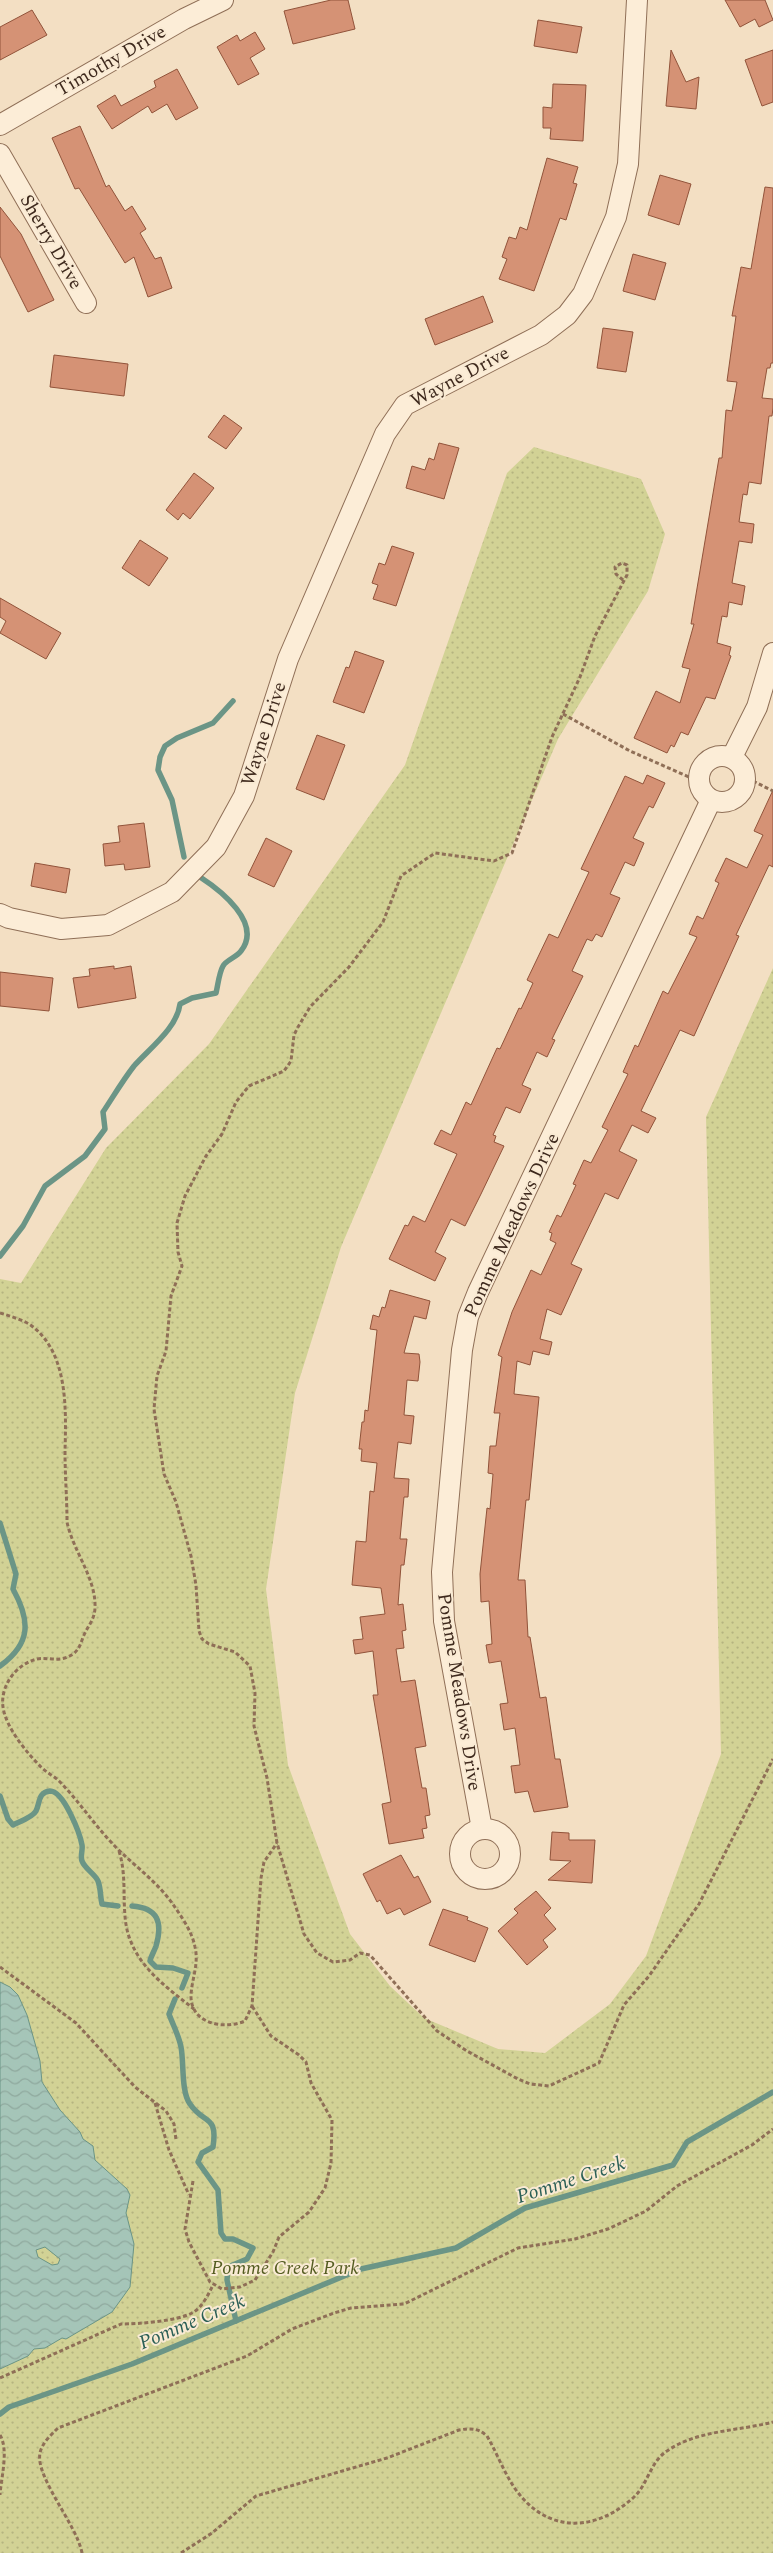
<svg xmlns="http://www.w3.org/2000/svg" width="773" height="2553" font-family="Spectral,serif">
  <style>
    .park { fill: url(#park-dots) }
    .water { fill: url(#water-waves); stroke: #6b9586; fill-rule: evenodd }
    .lines { fill: none; stroke-linecap: round; stroke-linejoin: round }
    .stream { stroke: #6b9586; stroke-width: 5.5 }
    .building { fill: #d59275; stroke: #91533a }
    .minor-casing { stroke: #8f6f57; stroke-width: 22 }
    .path { stroke: #8f6f57; stroke-width: 3; stroke-dasharray: 4 2.5; stroke-linecap: butt }
    .minor { stroke: #fcedd7; stroke-width: 20 }
    .labels { text-anchor: middle; dominant-baseline: central; stroke-width: 4; stroke-linejoin: round; paint-order: stroke }
    .street-label { font-size: 19px; fill: #3e291d; stroke: #f9ead3 }
    .park-label { font-size: 19px; font-style: italic; fill: #545c21; stroke: #f9ead3 }
    .water-label { font-size: 20px; font-style: italic; fill: #2b5f56; stroke: #f9ead3 }
  </style>
  <defs>
    <pattern id="park-dots" width="8" height="8" patternUnits="userSpaceOnUse" patternTransform="scale(1.25)"><rect width="8" height="8" fill="#d2d295"/><path d="M2 2h.1M6 6h.1" fill="none" stroke="#b5b480" stroke-width="1.8" stroke-linecap="round"/></pattern>
    <pattern id="water-waves" width="16" height="10" patternUnits="userSpaceOnUse" patternTransform="scale(1.25)"><rect width="16" height="10" fill="#a5c5b8"/><path d="M0 5q4-4 8 0t8 0" fill="none" stroke="#8fa99e"/></pattern>
  </defs>
  <rect width="100%" height="100%" fill="#f3dfc3"/>
  <polygon class="park" points="534,447 641,479 665,534 648,591 558,739 341,1247 295,1393 266,1589 288,1765 350,1934 390,1986 424,2018 498,2049 545,2053 610,2004 646,1956 721,1754 706,1117 773,968 773,2553 0,2553 0,1279 21,1283 106,1148 209,1044 405,765 507,473"/>
  <path class="water" d="M0 1982 10 1987 18 1995 27 2015 40 2061 42 2082 60 2110 80 2132 83 2139 93 2146 95 2160 127 2189 130 2195 126 2213 134 2244 130 2287 112 2312 66 2339 62 2338 45 2348 34 2349 28 2356 0 2369ZM45 2247 60 2259 58 2264 52 2265 38 2257 36 2250Z"/>
  <g class="lines">
    <g class="stream">
      <polyline points="184,857 172,800 158,770 160,757 165,746 177,738 213,723 233,701"/>
      <path d="M0 1256 23 1226 45 1186 85 1156 105 1129 103 1112C113 1097 123 1080 134 1066 150 1048 177 1028 180 1004L192 998 216 993C218 985 219 973 223 966 226 960 237 957 241 951 263 923 220 890 200 877"/>
      <path d="M0 1523 16 1574 13 1589C30 1620 32 1643 0 1666"/>
      <path d="M0 1796 8 1819 13 1825C19 1822 33 1817 36 1811 40 1803 38 1792 50 1791 64 1791 80 1834 82 1845 83 1850 80 1856 82 1861 85 1869 95 1874 98 1881 101 1889 100 1896 102 1904L118 1906"/>
      <path d="M132 1906C158 1908 163 1922 156 1946 154 1952 151 1956 150 1961L156 1967 173 1968 188 1973 182 1988"/>
      <path d="M175 1999 169 2014C173 2025 179 2036 181 2047 184 2062 181 2092 190 2104 204 2125 218 2114 213 2147L202 2153 198 2162 218 2190 221 2233 225 2239H233L253 2248 247 2259 228 2267 227 2280 236 2321"/>
      <polyline points="0,2414 9,2407 132,2364 361,2269 456,2248 525,2208 673,2165 687,2142 773,2092"/>
    </g>
  </g>
  <g class="building">
    <polygon points="331,0 348,0 355,29 293,44 284,11"/>
    <polygon points="725,0 765,0 773,20 759,27 755,19 740,27"/>
    <polygon points="32,10 47,35 0,60 0,27"/>
    <polygon points="538,20 582,27 577,53 534,46"/>
    <polygon points="255,32 265,49 250,58 259,74 238,85 217,47 237,35 240,41"/>
    <polygon points="671,50 686,82 699,77 696,109 666,106"/>
    <polygon points="773,50 773,102 762,106 745,60"/>
    <polygon points="177,69 198,108 176,120 167,104 152,113 148,106 112,129 97,106 115,95 121,106 156,87 154,81"/>
    <polygon points="553,84 586,85 583,141 550,139 551,128 543,128 543,107 552,108"/>
    <polygon points="80,126 106,187 109,185 125,211 132,206 146,229 140,233 155,259 161,257 172,288 148,297 134,257 125,263 79,188 75,189 52,138"/>
    <polygon points="547,158 578,167 573,183 577,184 566,220 560,218 534,291 499,279 507,259 502,257 509,237 516,239 520,227 527,230"/>
    <polygon points="660,175 691,184 679,225 648,215"/>
    <polygon points="765,187 773,188 773,363 771,363 770,368 767,368 762,398 773,399 773,408 772,416 769,416 761,484 749,482 747,495 743,494 739,522 754,524 752,543 739,541 732,583 745,586 742,605 729,602 727,617 722,616 717,643 731,647 729,655 731,656 715,699 706,697 688,735 681,732 674,747 671,745 667,753 634,738 656,691 680,703 690,669 682,667 694,624 691,624 719,458 722,458 726,410 732,411 737,382 727,381 736,316 732,316 741,267 751,269"/>
    <polygon points="0,207 21,234 54,300 28,312 0,256"/>
    <polygon points="633,254 666,263 655,300 623,291"/>
    <polygon points="483,296 493,322 435,345 425,319"/>
    <polygon points="603,328 633,332 626,372 597,368"/>
    <polygon points="54,355 128,364 124,396 50,387"/>
    <polygon points="224,415 242,428 226,449 208,437"/>
    <polygon points="439,443 459,448 444,499 406,488 412,466 425,470 429,458 434,460"/>
    <polygon points="194,473 214,488 190,519 183,513 178,520 166,510"/>
    <polygon points="140,540 168,558 149,586 122,568"/>
    <polygon points="392,546 414,553 396,606 373,599 378,585 372,583 379,563 385,565"/>
    <polygon points="0,598 61,633 46,659 0,633 6,621 0,617"/>
    <polygon points="355,651 384,661 364,713 333,702 346,667 349,668"/>
    <polygon points="317,735 345,745 324,800 296,789"/>
    <polygon points="647,775 665,783 653,808 649,806 633,838 644,843 634,866 625,862 610,894 620,898 602,937 596,934 592,941 587,939 572,971 583,976 552,1039 555,1040 547,1057 537,1052 522,1085 531,1089 520,1113 506,1107 493,1135 496,1136 494,1142 504,1146 481,1194 465,1226 451,1219 435,1252 446,1258 435,1281 389,1259 405,1225 408,1226 413,1216 425,1222 457,1154 434,1144 441,1130 451,1135 466,1102 471,1105 497,1048 500,1049 519,1008 521,1009 533,983 527,980 549,934 558,938 589,872 581,869 625,776 643,784"/>
    <polygon points="773,790 773,867 769,865 736,935 739,936 694,1036 680,1030 641,1111 656,1118 648,1133 632,1125 619,1151 637,1160 618,1199 605,1193 571,1264 582,1269 561,1315 547,1309 540,1339 552,1342 549,1355 533,1351 530,1365 517,1361 514,1394 539,1397 529,1500 526,1500 518,1580 525,1580 528,1637 530,1637 540,1698 546,1697 555,1759 560,1759 568,1807 534,1812 528,1791 515,1793 511,1766 520,1765 515,1728 504,1730 500,1704 508,1703 501,1661 489,1663 486,1645 492,1644 489,1601 481,1602 480,1574 487,1508 490,1509 493,1474 488,1473 490,1446 496,1446 500,1413 494,1413 502,1357 498,1355 512,1312 531,1270 541,1275 556,1243 550,1240 552,1233 549,1232 557,1215 561,1217 576,1185 573,1184 584,1160 591,1163 608,1130 602,1127 628,1074 623,1072 635,1045 638,1047 663,991 668,994 697,937 689,934 697,916 703,919 719,883 715,881 726,858 747,868 763,835 754,831"/>
    <polygon points="144,823 150,867 125,870 124,864 105,866 103,844 120,842 118,826"/>
    <polygon points="266,838 292,851 274,887 248,875"/>
    <polygon points="35,863 70,869 66,893 31,886"/>
    <polygon points="114,966 114,969 131,966 136,998 78,1008 73,978 90,976 89,969"/>
    <polygon points="0,972 53,978 49,1011 0,1006"/>
    <polygon points="390,1290 430,1301 426,1319 414,1316 404,1353 419,1354 420,1362 418,1381 407,1380 404,1415 414,1416 411,1444 398,1442 394,1478 409,1479 408,1497 404,1497 400,1539 407,1539 404,1565 401,1565 398,1605 403,1604 406,1630 402,1631 404,1648 396,1649 401,1682 415,1680 426,1746 415,1748 422,1788 426,1788 430,1815 425,1816 427,1828 422,1829 424,1838 389,1844 382,1804 391,1802 373,1695 378,1695 373,1651 355,1654 353,1640 363,1639 360,1617 385,1614 381,1588 352,1585 356,1541 366,1542 370,1491 374,1492 377,1463 361,1461 362,1449 359,1449 362,1422 364,1422 365,1410 368,1411 377,1330 370,1329 373,1315 379,1317 382,1307 385,1308"/>
    <polygon points="552,1832 569,1833 569,1840 595,1840 592,1883 548,1880 571,1861 550,1860"/>
    <polygon points="401,1855 414,1878 418,1876 431,1902 404,1915 400,1908 387,1914 380,1900 377,1902 363,1874"/>
    <polygon points="536,1891 551,1908 544,1915 556,1929 543,1940 548,1947 527,1965 498,1931 518,1913 514,1909"/>
    <polygon points="443,1909 468,1917 467,1920 488,1928 475,1962 429,1945"/>
  </g>
  <g class="lines">
    <g class="minor-casing">
      <g id="minor">
        <polyline points="0,125 184,19 223,0"/>
        <polyline points="0,154 86,303"/>
        <circle cx="722" cy="779" r="23"/>
        <polyline points="732,757 757,707 773,653"/>
        <polyline points="0,914 9,918 61,929 108,925 172,892 216,847 244,796 288,659 385,434 405,405 541,335 567,315 583,294 616,217 628,164 637,0"/>
        <circle cx="485" cy="1854" r="25"/>
        <polyline points="482,1829 444,1621 442,1572 462,1350 468,1317 478,1292 711,800"/>
      </g>
    </g>
    <g class="path">
      <polyline points="623,580 616,574 615,567 622,563 627,565 627,575 595,636 580,677 552,737 512,853 494,861 435,853 401,876 383,922 349,967 310,1007 298,1027 294,1035 291,1061 284,1071 249,1086 236,1102 222,1134 206,1156 185,1196 177,1223 178,1252 182,1266 171,1296 166,1351 157,1376 154,1409 164,1474 176,1502 191,1556 196,1585 199,1631 202,1639 209,1644 235,1652 250,1666 255,1693 254,1726 267,1778 277,1843 304,1934 317,1953 333,1962 350,1960 360,1953 370,1955 437,2031 467,2051 518,2079 530,2084 549,2086 599,2063 624,2005 649,1976 699,1904 773,1759"/>
      <polyline points="563,714 630,751 689,777"/>
      <polyline points="753,781 773,791"/>
      <path d="M0 1313C10 1316 20 1319 29 1324 69 1351 66 1410 65 1452 65 1475 67 1499 67 1522 73 1551 96 1578 95 1607 95 1619 88 1626 84 1635 81 1642 80 1649 73 1654 60 1663 50 1657 37 1659 16 1664 0 1686 3 1707 6 1728 27 1753 41 1767 47 1773 54 1776 59 1781 78 1800 93 1823 111 1842 131 1864 154 1878 172 1903 181 1916 192 1931 195 1947 199 1964 192 1978 191 1995 190 2024 224 2030 245 2021L252 2006 261 1878 264 1862 277 1843"/>
      <path d="M119 1851C126 1873 123 1894 125 1916 128 1960 162 1984 194 2009"/>
      <polyline points="0,1967 76,2023 135,2087 166,2111 174,2124 176,2140"/>
      <polyline points="155,2103 169,2150 189,2195"/>
      <polyline points="193,2181 185,2229 189,2242 210,2282 222,2289 240,2287 255,2280 273,2252 279,2237 309,2212 325,2188 331,2163 332,2120 311,2083 306,2062 299,2055 271,2036 252,2006"/>
      <path d="M0 2378 121 2324C139 2324 177 2321 192 2313 202 2308 208 2295 213 2285"/>
      <path d="M0 2435C9 2450 1 2478 0 2495"/>
      <path d="M82 2553C77 2525 35 2477 40 2453 42 2443 51 2435 58 2428L247 2356 292 2329 334 2313 351 2308 404 2304 518 2248 575 2239 608 2229 646 2211 677 2186 752 2145 773 2129"/>
      <path d="M181 2553 212 2533 256 2496 387 2458 459 2430C471 2428 478 2428 487 2436 497 2453 504 2473 516 2490 548 2534 596 2532 634 2497 648 2484 650 2462 667 2451 697 2430 739 2431 773 2422"/>
    </g>
    <use href="#minor" class="minor"/>
  </g>
  <g class="labels">
    <g class="street-label">
      <text transform="translate(111 61) rotate(-30)">Timothy Drive</text>
      <text transform="translate(51 242) rotate(60)">Sherry Drive</text>
      <text transform="translate(460 377) rotate(-28)">Wayne Drive</text>
      <text transform="translate(264 734) rotate(-72)">Wayne Drive</text>
      <text transform="translate(512 1225) rotate(-65)">Pomme Meadows Drive</text>
      <text transform="translate(459 1692) rotate(81)">Pomme Meadows Drive</text>
    </g>
    <g class="park-label">
      <text x="285" y="2268">Pomme Creek Park</text>
    </g>
    <g class="water-label">
      <text transform="translate(571 2180) rotate(-18)">Pomme Creek</text>
      <text transform="translate(192 2322) rotate(-23)">Pomme Creek</text>
    </g>
  </g>
</svg>
